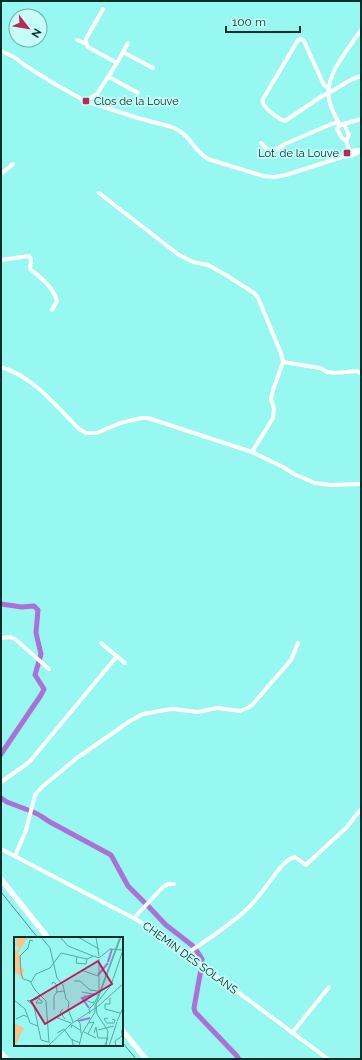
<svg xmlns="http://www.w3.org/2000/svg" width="362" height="1060" font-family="Raleway,sans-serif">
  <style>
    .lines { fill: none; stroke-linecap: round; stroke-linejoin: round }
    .canal { stroke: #ac70d7; stroke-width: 5 }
    .street { stroke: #fff; stroke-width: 4 }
    .secondary { stroke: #fff; stroke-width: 5.5 }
    .primary { stroke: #fff; stroke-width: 6 }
    .tram { stroke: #4e9691; stroke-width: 1 }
    .poi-dot { fill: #b92953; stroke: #c6fdf8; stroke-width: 1.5 }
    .labels { text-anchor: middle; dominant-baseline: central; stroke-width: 4; stroke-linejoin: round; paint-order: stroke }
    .poi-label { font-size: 11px; fill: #012f2c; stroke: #c6fdf8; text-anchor: start }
    .street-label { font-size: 11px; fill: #012f2c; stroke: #c6fdf8 }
    .inset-river { fill: none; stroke: #ac70d7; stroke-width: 2 }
    .inset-road { fill: none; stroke: #5aa8a2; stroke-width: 1 }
    .view { fill: #c2185b; fill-opacity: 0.15; stroke: #c2185b; stroke-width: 2 }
    .inset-edge { fill: none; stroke: #012f2c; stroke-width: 2 }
  </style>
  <rect width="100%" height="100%" fill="#96f8f0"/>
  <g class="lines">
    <g class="canal">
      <polyline points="1,604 22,607 34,606 38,610 36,633 41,654 35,675 44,689 41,695 1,754"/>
      <polyline points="1,798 7,802 28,810"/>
      <path d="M33 812C41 815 43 818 50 822L111 855 128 886 145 903"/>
      <polyline points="148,906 166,925 193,946"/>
      <polyline points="196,950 202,959 202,963"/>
      <polyline points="201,969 194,1008 195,1012 236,1055 239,1059"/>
    </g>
    <g class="street">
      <polyline points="103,9 86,39 86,43 88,47 117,63"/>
      <polyline points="77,40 87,44"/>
      <path d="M1 51 14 57 26 66 53 83 85 101 138 118 172 127C177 129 182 132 186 136 193 144 198 153 208 159L263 176 274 177 286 175 342 157C348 152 353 150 360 150"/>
      <polyline points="123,52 153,68"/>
      <polyline points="109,77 138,93"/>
      <path d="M328 88 324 85 322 81 304 41 302 39 298 40 263 99C263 102 262 103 264 105 267 110 280 120 285 121L322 96C336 91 345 80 361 76"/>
      <polyline points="85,101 97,94 117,63 128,43"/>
      <polyline points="344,124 349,135 346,141"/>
      <path d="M340 125C336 117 330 108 329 99 324 76 349 48 361 30"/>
      <polyline points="261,143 267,149 275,150 285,144 329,125 338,122"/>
      <polyline points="352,156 346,141 342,138 337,129 340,125 361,119"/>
      <path d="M343 157C350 157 355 155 361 150"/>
      <polyline points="1,174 13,164"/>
      <polyline points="99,193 179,255 193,262 208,265 226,275 254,293 258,298 281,353 283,362 273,390 271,399 274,409 273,418 252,452"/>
      <path d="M1 260 29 256 31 259 30 269C41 278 53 286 57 301L52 310"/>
      <polyline points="283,362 320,368 327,372 335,373 357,371 361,374"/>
      <path d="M1 367C34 377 56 406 79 429L86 433H97L120 423 141 418H148L252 452 283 467 294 474 315 483 331 485 361 484"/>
      <polyline points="1,638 10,637 15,639 49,669"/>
      <polyline points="101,643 125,663"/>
      <path d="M1 783C10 774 22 769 31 760L117 656"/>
      <polyline points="1,849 139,921 169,941 328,1059"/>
      <polyline points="15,856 26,830 35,795 42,787 77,758 130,721 143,714 165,710 173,709 198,712 217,708 240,711 248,708 253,704 291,660 298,643"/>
      <polyline points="134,918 163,887 168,884 174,884"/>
      <path d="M186 954C207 940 229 926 247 909 256 901 263 890 271 880 277 872 284 860 295 857L306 865 309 862 346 828 361 809"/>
      <polyline points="292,1033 329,987"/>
    </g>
    <g class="secondary">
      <polyline points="1,879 48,938"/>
      <polyline points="122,1030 146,1059"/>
    </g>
    <polyline class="primary" points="1,1053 6,1059"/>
    <g class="tram">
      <polyline points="1,892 38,938"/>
      <polyline points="122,1042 136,1059"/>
    </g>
  </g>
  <g class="poi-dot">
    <rect x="82" y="97" width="8" height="8" rx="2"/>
    <rect x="343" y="149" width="8" height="8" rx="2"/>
  </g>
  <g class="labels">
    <g class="poi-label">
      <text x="94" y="101">Clos de la Louve</text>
      <text x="339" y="153" text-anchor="end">Lot. de la Louve</text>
    </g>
    <g class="street-label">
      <text transform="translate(190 958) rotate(36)">CHEMIN DES SOLANS</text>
    </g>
  </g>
  <g transform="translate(14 937)">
    <rect width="109" height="109" fill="#96f8f0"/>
    <path d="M0 0H14L4 16 7 21 6 30 10 32 8 42 2 35 0 40V11L3 14 5 11 2 8 0 10 3 4ZM0 86 10 91 1 109H0Z" fill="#f8c48a"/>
    <path class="inset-river" d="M94 25 98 12M84 38 94 26M75 71 68 61 81 57M64 84 76 81"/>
    <path class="inset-road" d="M27 0 36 11 43 41 49 48 52 62 55 65 54 72 59 85M46 0 54 9 79 19M64 0 85 12M82 0 85 19M19 4 16 3 14 11 6 19 7 36 9 42 16 44 21 53 32 64 35 106M63 20 62 26 72 27 73 22M85 21 96 12 109 13M67 33 84 39M60 44H66L76 53 84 54M17 45 22 37 36 31 47 16 73 22 80 19 85 21M38 47 39 45 42 47 43 55M68 55 84 58M85 57 106 0M71 58V63L79 66 80 64M21 60 28 64V66H22L24 63M96 61V67H91V72L106 76M0 63 11 72 16 86 24 89 27 103 34 105M13 63 20 69 24 89M14 64 26 61M80 67 85 57V22M49 72 46 75 51 82M40 73V59L43 55 50 54M76 77 75 72 80 67M41 80 57 86M94 81 90 82 93 86H100L101 83 98 82M2 82 10 78 13 80M63 83 66 86 67 96M103 84 109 71M57 91 58 88 66 93M84 93 100 89M70 95 82 101M43 96 50 92 57 102 66 106M80 96 82 90 84 101H94L91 108M74 97 80 85 75 86M67 98 81 75V68L97 48 109 13M58 102 59 108 65 109M34 109 57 87 83 70 109 47M65 109 68 97M92 109 94 94 83 77 82 67 107 0M95 109 103 85M102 109 101 104 108 99V93V96"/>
    <path class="view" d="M84 24 98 47 31 87 17 64Z"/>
    <rect width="109" height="109" class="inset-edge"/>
  </g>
  <rect width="362" height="1060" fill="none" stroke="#012f2c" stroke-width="4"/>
  <g transform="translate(28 28) rotate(121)"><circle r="19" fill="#c6fdf8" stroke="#77aba6"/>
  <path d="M0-3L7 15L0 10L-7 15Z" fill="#b92953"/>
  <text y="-6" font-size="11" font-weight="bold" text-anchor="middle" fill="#012f2c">N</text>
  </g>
  <path d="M226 26v6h74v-6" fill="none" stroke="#012f2c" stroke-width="2"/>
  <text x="232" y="26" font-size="12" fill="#012f2c" stroke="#c6fdf8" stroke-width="3" paint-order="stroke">100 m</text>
</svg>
